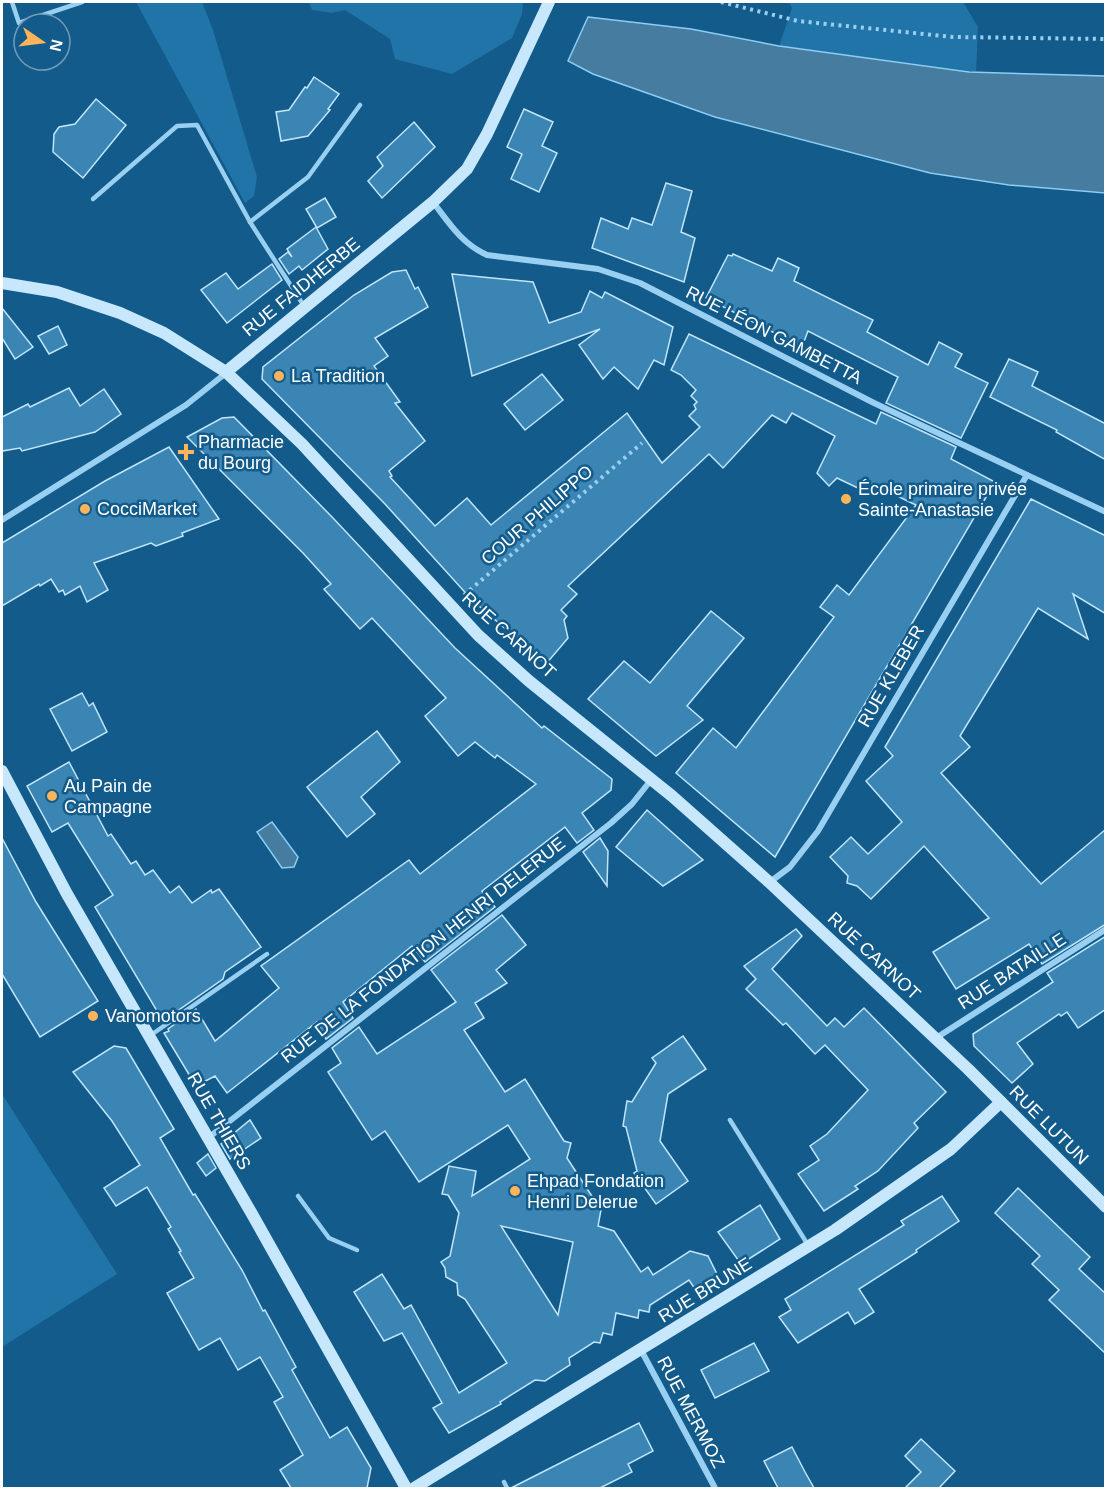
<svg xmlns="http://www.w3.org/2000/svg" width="1107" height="1490" font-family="Helvetica,sans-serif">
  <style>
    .green { fill: #2174a8 }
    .water { fill: #467c9f; stroke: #8bcdf4; stroke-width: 1.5 }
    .building { fill: #3b85b4; stroke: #c0e5fc; stroke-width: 1.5; fill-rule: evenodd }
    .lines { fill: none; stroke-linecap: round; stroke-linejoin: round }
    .path { stroke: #99cff1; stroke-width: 4; stroke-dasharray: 3 4.5; stroke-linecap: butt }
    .lane { stroke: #99cff1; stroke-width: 4.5 }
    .street { stroke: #99cff1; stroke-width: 6 }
    .secondary { stroke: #c7e7fc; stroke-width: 12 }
    .poi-dot { fill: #ffb459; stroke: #125b8b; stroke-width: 2 }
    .labels { text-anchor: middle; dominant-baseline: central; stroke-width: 5; stroke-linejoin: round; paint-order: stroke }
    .street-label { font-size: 18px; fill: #fff; stroke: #125b8b }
    .poi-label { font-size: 18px; fill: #fff; stroke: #125b8b; text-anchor: start }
  </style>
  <rect width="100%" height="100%" fill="#125b8b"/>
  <g class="green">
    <polygon points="136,2 202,2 213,30 257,177 254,196 245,203"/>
    <polygon points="309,2 523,2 522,14 512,38 452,74 395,59 390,39 345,10 332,13 312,10"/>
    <polygon points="789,2 963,2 978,27 976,72 779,46 792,8"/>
    <polygon points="2,1094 117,1274 2,1347"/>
  </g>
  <g class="water">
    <polygon points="588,17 691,29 779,46 969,72 1105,76 1105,193 1009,185 930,173 715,117 593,74 568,61"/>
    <polygon points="272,822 298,857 294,867 282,868 257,832"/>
  </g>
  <g class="building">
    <polygon points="314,77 339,94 328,109 330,110 308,136 281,141 276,112 289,110 305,87 307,88"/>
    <polygon points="96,99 126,125 83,178 53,152 54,134 59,127 75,124"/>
    <polygon points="524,109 553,122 542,146 557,153 539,192 511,179 522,154 507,147"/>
    <polygon points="414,122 435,147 382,198 368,181 383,166 377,157"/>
    <polygon points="666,183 692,191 681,232 695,238 684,282 592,248 601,218 628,229 632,218 652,225"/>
    <polygon points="325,198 336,217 317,228 306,209"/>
    <polygon points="316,227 328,249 302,270 299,266 289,274 279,259 288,252 292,257 287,249"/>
    <polygon points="733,254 772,271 778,258 799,268 794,281 873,320 867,332 928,365 939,342 962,354 955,367 988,383 961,438 886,403 898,377 808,331 802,347 706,298 728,255 732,256"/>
    <polygon points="272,264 282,280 227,323 201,290 226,273 238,289"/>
    <polygon points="406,270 415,289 418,287 428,307 375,338 388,356 374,366 400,402 395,403 425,441 389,471 392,476 390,477 435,526 467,498 491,525 627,413 662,463 700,427 689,416 696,409 694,405 697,402 691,396 696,390 681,375 671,370 689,334 876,424 881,412 956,447 951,459 995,482 775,857 676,773 713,728 736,748 834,617 820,607 837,585 849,595 916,505 868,482 864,491 837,478 829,486 817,473 835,436 792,413 786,423 772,415 723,468 709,454 568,586 577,594 561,610 567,616 564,620 568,638 546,664 472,600 385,504 262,379 263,367 354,295 392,272"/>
    <polygon points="452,274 533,282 549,323 581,312 590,291 602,298 605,292 673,327 664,365 654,360 638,389 614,367 603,379 579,345 600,329 472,376"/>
    <polygon points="2,308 33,347 15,359 2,338"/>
    <polygon points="58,326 67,345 49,354 38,336"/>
    <polygon points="1009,359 1038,372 1032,386 1106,424 1106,460 1056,432 1057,430 990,397"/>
    <polygon points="542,374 563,400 525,430 504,404"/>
    <polygon points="69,388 80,406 104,389 121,414 95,432 22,451 20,448 2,451 2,417 28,404 30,407"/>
    <polygon points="234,417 333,518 455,648 542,728 544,726 612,779 611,790 582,813 594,830 577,843 565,827 482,891 495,907 425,962 412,946 343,1002 353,1018 326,1039 317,1022 227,1093 215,1076 196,1086 164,1033 169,1031 168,1029 196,1009 215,1041 279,988 261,966 409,860 420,874 536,784 497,755 495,758 475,742 458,756 425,716 446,698 372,618 360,629 324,589 331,584 303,553 187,437 222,418"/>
    <polygon points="169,447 219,519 182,533 183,536 156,546 151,543 94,563 108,590 87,602 80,586 65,595 63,590 59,592 51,579 40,586 39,584 2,606 2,543 105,481"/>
    <polygon points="1031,499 1106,536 1106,614 1073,594 1088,639 1038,608 960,736 970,747 941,773 1041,884 1106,829 1106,924 1042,964 1029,944 956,989 933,952 989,918 924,846 871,899 857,886 847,883 848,876 830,857 851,837 868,854 902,822 866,781 893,756 885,747"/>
    <polygon points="711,611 744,638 687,706 703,720 656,756 588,699 624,661 650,683"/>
    <polygon points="82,693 89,706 93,703 107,732 72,751 50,709"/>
    <polygon points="377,731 400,762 361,797 375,814 347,837 307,787"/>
    <polygon points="69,762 108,836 111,834 131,864 136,861 145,875 153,870 170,893 179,886 192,903 211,890 212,893 219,889 261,947 225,972 223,979 163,1021 95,907 113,895 68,823 52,832 27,786"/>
    <polygon points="647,810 703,860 663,886 616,847"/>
    <polygon points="2,838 36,902 98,1001 40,1037 2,974"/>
    <polygon points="600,838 608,851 607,886 583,852"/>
    <path d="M502 915 526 945 496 970 507 983 475 1003 484 1018 464 1030 505 1092 525 1079 564 1141 571 1143 567 1158 601 1210 598 1226 614 1231 641 1272 648 1267 653 1275 690 1251 708 1256 719 1278 697 1292 689 1280 650 1305 649 1312 639 1310 638 1318 616 1313 612 1335 603 1333 600 1343 594 1342 569 1358 570 1365 545 1381 535 1380 500 1402 501 1404 449 1433 433 1408 442 1403 402 1333 384 1341 354 1292 382 1274 404 1309 411 1305 459 1393 507 1363 465 1299 458 1295 457 1283 446 1277 445 1268 441 1262 450 1256 459 1213 448 1195 442 1194 449 1166 476 1171 472 1196 530 1159 508 1125 419 1182 385 1131 372 1140 328 1072 341 1063 332 1048 359 1027 377 1054 456 1002 431 970ZM501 1226 573 1242 558 1315Z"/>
    <polygon points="796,929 802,936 772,969 827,1026 835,1018 844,1027 864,1008 946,1092 914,1123 918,1128 878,1171 855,1186 858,1189 824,1211 798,1174 819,1160 810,1146 827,1134 868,1090 825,1045 815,1054 786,1023 783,1025 746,989 756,979 744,966"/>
    <polygon points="1106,936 1106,1009 1078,1028 1067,1012 1061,1016 1059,1014 1017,1043 1033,1064 1012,1083 974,1046 973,1034 1053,982 1047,973"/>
    <polygon points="683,1036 706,1069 668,1094 660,1141 688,1181 656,1204 634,1173 637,1171 626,1127 623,1126 627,1101 632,1102 656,1063 652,1058"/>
    <polygon points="114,1046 126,1048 174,1129 160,1138 193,1195 195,1194 242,1270 263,1311 265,1310 296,1367 292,1370 330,1438 347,1427 371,1468 367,1488 291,1488 280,1470 303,1455 274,1402 283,1397 260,1357 238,1370 220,1338 199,1350 167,1293 194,1278 179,1252 181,1251 168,1229 171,1227 147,1187 116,1206 104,1188 140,1165 112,1121 73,1072"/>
    <polygon points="250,1120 261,1138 230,1159 221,1144"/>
    <polygon points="208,1154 216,1168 206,1176 197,1163"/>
    <polygon points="1018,1188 1090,1257 1079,1269 1106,1294 1106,1354 1049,1300 1059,1290 1032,1264 1040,1256 995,1213"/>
    <polygon points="942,1196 959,1221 916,1250 917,1252 859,1289 874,1312 855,1324 848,1312 798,1343 779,1317 791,1310 785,1299 904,1225 901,1221"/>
    <polygon points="760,1205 780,1239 741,1264 718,1232"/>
    <polygon points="754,1343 769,1371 715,1398 701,1370"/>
    <polygon points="639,1423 653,1451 628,1464 632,1472 600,1488 511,1488"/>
    <polygon points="921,1439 955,1471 939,1488 905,1488 921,1472 905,1456"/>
    <polygon points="792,1447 805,1472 814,1488 778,1488 764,1461"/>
  </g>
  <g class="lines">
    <g class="path">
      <polyline points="721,2 798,21 953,37 1106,39"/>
      <polyline points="464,595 642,443"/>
    </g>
    <g class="lane">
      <polyline points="12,2 19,23 82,2"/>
      <polyline points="93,199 177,126 197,125 250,222"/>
      <polyline points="304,306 250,222 308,177 360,105"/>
      <polyline points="151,1035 267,954"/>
      <polyline points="730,1120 808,1245"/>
      <polyline points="298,1196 329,1238 357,1250"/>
      <polyline points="504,1482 507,1488"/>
    </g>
    <g class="street">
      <path d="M433 202C449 223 462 244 487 255L598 269 640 283 874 403 1106 512"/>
      <polyline points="2,520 186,405 226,373"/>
      <polyline points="770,882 790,867 818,831 1027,475"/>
      <polyline points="936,1038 1106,929"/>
      <polyline points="208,1138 611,823 632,804 651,780"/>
      <polyline points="641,1350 715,1488"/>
    </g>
    <g class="secondary">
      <polyline points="2,283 57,292 120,313 164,333 226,372 302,444 478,635 529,681 672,796 769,882 968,1069 1106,1207"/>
      <polyline points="226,372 433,202 467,169 487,134 549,2"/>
      <polyline points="2,771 67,894 252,1214 406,1488"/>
      <polyline points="414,1488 835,1230 951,1149 1001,1102"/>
    </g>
  </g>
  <g class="poi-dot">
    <circle cx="279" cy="376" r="6"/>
    <path d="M183 443h6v6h6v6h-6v6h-6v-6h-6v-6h6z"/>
    <circle cx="846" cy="499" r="6"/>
    <circle cx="85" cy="509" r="6"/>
    <circle cx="52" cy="796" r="6"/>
    <circle cx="93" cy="1016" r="6"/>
    <circle cx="515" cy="1191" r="6"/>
  </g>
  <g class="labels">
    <g class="street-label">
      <text transform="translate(301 287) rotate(-39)">RUE FAIDHERBE</text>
      <text transform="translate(774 335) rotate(27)">RUE LÉON GAMBETTA</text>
      <text transform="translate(537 515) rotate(-41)">COUR PHILIPPO</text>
      <text transform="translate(509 635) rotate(42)">RUE CARNOT</text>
      <text transform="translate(891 676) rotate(-60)">RUE KLEBER</text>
      <text transform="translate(423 950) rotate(-38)">RUE DE LA FONDATION HENRI DELERUE</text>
      <text transform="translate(874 956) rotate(43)">RUE CARNOT</text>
      <text transform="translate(1012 971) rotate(-33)">RUE BATAILLE</text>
      <text transform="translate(219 1121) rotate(60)">RUE THIERS</text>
      <text transform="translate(1049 1125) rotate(45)">RUE LUTUN</text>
      <text transform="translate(705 1290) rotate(-32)">RUE BRUNE</text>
      <text transform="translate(691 1412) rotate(62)">RUE MERMOZ</text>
    </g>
    <g class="poi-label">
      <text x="291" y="376">La Tradition</text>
      <text x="198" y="442">Pharmacie<tspan x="198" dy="21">du Bourg</tspan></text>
      <text x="858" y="489">École primaire privée<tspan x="858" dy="21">Sainte-Anastasie</tspan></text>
      <text x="97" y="509">CocciMarket</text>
      <text x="64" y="786">Au Pain de<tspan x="64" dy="21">Campagne</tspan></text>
      <text x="105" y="1016">Vanomotors</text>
      <text x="527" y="1181">Ehpad Fondation<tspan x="527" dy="21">Henri Delerue</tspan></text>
    </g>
  </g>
  <rect width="1107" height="1490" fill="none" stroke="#ffffff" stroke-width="6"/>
  <g transform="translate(42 42) rotate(104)"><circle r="28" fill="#125b8b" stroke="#719db9" stroke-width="1.5"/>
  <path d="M0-4.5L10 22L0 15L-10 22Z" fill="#ffb459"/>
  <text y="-9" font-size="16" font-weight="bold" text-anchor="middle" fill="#ffffff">N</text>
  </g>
</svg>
